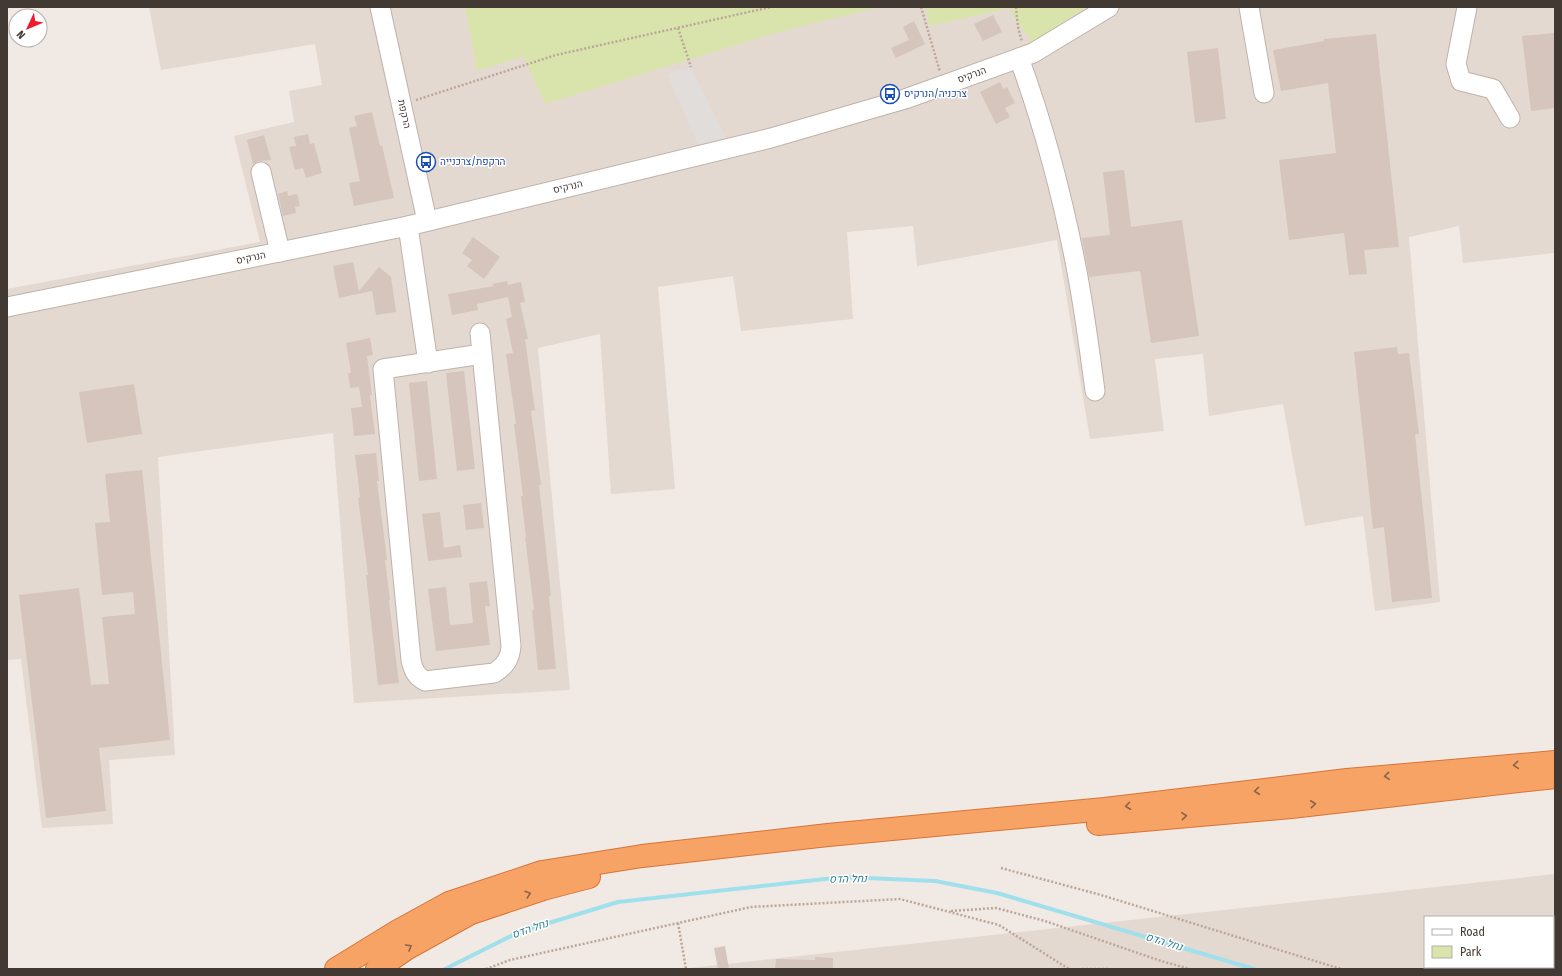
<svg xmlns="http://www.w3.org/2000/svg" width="1562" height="976" font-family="'Fira Sans Condensed',Heebo,sans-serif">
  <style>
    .residential { fill: #e4d9d1; fill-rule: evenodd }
    .green { fill: #d9e4ac }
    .parking { fill: #e1dddb }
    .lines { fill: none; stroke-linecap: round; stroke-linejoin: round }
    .stream { stroke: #a0e0ec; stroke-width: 4 }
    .building { fill: #d5c5bc }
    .minor-casing { stroke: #beb2a9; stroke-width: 21 }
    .highway-casing { stroke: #d67437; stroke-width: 24 }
    .path { stroke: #bca698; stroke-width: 2.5; stroke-dasharray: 2 2; stroke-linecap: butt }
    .minor { stroke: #fff; stroke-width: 19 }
    .highway { stroke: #f8a366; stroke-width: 22 }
    .oneway { stroke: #8b6347 }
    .labels { text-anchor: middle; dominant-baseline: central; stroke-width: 3; stroke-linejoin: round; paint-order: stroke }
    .street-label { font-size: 10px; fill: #423933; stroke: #fff }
    .transit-label { font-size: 10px; fill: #164399; stroke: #fff; text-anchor: start }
    .water-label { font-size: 11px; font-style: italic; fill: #2d8091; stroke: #fff }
  </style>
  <rect width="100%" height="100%" fill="#f1e9e3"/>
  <g class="residential">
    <polygon points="149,7 1555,7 1555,253 1463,263 1459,226 1409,237 1440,602 1375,611 1363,516 1305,526 1283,404 1209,416 1203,354 1155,359 1164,431 1090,439 1057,240 917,266 913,226 847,232 853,319 741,331 733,276 658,287 675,489 611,494 600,334 538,348 570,690 354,703 333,433 158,457 175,755 109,760 113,824 42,828 21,659 7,660 7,289 260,242 234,136 294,122 289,91 322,85 315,44 161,70"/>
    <path d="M1555 874V969H680ZM1425 917H1553V967H1425Z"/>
  </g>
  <g class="green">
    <polygon points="465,7 880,7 779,32 545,104 523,56 477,71"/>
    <polygon points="925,7 1006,7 1006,9 930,26"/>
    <polygon points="1011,7 1087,7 1032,42 1011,12"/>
  </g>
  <polygon class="parking" points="691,67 731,148 703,155 667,74"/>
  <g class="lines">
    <polyline class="stream" points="445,969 519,932 618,902 843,877 935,881 997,893 1254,969"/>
  </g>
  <g class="building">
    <polygon points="993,15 1002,32 983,41 974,24"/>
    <polygon points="914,21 925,44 896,58 891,48 909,40 903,27"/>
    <polygon points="1555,33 1555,108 1531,111 1522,36"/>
    <polygon points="1376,34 1399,247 1364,250 1367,274 1349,275 1344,233 1289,240 1279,160 1336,153 1328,83 1281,91 1273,50 1324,41 1324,39"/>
    <polygon points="1218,48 1226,119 1195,123 1187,52"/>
    <polygon points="1000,82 1003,89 1007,87 1015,103 1005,108 1010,117 996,124 980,92"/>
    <polygon points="372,112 380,146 382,145 394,198 354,206 349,183 360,181 349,128 357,126 354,116"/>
    <polygon points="308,134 310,144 314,143 322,173 306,178 303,168 295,170 289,147 296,146 294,137"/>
    <polygon points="264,135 271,160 259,161 253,164 247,140"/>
    <polygon points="1124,170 1131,227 1182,220 1199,336 1151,343 1140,271 1089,277 1082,238 1110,235 1103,172"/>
    <polygon points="287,191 288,196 297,194 300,206 295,207 296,213 283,216 278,194"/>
    <polygon points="473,237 500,257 484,279 467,266 472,260 462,253"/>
    <polygon points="353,262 359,291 379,267 391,277 396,312 376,315 372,291 339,298 333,266"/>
    <polygon points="507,281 508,285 521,282 525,302 520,303 528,339 525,339 535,410 531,411 541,485 539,485 551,596 549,596 556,669 538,670 532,610 534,610 525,537 526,537 521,496 523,496 514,424 516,424 506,354 513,353 506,319 512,317 508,297 477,304 478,310 452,315 448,294 494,286 492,284"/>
    <polygon points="370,338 373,355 367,356 372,395 370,395 375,434 354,436 351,408 362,407 359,387 350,388 348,373 351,373 346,343"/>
    <polygon points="1397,347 1398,354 1409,353 1419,434 1415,434 1432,598 1392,602 1384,527 1373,529 1354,352"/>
    <polygon points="464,371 475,469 457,471 446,373"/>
    <polygon points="427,381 437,479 419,481 409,383"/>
    <polygon points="134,384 142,434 87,443 79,392"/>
    <polygon points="376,453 379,481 377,481 387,560 385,560 390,600 389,601 399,683 378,685 366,575 368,575 358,498 360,497 355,455"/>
    <polygon points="142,470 170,740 99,748 106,811 46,818 19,595 79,588 91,685 109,684 102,617 135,614 133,592 102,595 95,523 110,522 105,474"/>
    <polygon points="481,503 484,528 466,530 463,505"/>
    <polygon points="440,512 444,548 460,545 462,557 428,561 422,514"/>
    <polygon points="487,581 490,606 485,606 490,645 436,651 428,589 446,587 450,625 473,623 469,583"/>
    <polygon points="725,946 729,969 718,969 714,948"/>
    <polygon points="815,957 833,958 833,969 775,969 776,959 815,960"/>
  </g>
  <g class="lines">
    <g class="minor-casing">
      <g id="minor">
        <polyline points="380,7 427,221"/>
        <polyline points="1249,7 1264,93"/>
        <polyline points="1467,7 1456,64 1461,81 1493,89 1510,118"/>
        <path d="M1019 58C1045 129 1064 202 1078 277 1085 315 1090 353 1095 391"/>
        <polyline points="261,172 280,252"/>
        <polyline points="408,226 428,363"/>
        <polyline points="7,307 408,226 771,138 905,99 1033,53 1109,7"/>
        <path d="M480 333 511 646C510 659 505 666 494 673L425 681C416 676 413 670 411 660L383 369 482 354"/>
      </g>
    </g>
    <g class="highway-casing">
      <g id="highway">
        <polyline points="1098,824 1291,807 1555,777"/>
        <polyline points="336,969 398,931 449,903 542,872 642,856 828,835 1105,809 1347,780 1555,762"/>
        <polyline points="377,969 406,949 471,913 543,889 589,877"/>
      </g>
    </g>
    <g class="path">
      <polyline points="921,7 940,72"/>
      <polyline points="1016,7 1018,27 1022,42"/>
      <polyline points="678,28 691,67"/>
      <polyline points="416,100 556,55 771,7"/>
      <polyline points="1001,868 1101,895 1341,969"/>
      <polyline points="951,911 996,908 1045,921 1161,961 1190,969"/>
      <polyline points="678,923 686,969"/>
      <polyline points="486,969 510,960 751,907 900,899 999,925 1069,969"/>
      <polyline points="1082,969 1110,969"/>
    </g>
    <use href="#minor" class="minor"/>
    <use href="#highway" class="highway"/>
  </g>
  <defs><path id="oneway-chevron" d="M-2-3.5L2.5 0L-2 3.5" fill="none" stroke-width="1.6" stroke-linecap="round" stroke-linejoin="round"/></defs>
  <g class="oneway">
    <use href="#oneway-chevron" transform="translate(1516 765) rotate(175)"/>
    <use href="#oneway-chevron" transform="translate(1387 776) rotate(175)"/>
    <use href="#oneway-chevron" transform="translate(1257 791) rotate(173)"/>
    <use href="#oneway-chevron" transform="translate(1313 804) rotate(-6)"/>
    <use href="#oneway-chevron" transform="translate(1128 806) rotate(173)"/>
    <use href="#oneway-chevron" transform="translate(1184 816) rotate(-5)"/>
    <use href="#oneway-chevron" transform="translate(528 894) rotate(-19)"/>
    <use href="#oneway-chevron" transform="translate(409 947) rotate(-30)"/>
  </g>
  <defs>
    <g id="bus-ring" transform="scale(1)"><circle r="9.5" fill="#fff" stroke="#1a4fb4" stroke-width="1.5"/><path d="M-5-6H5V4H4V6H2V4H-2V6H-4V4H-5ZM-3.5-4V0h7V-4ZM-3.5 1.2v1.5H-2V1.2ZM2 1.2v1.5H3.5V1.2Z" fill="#1a4fb4"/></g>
  </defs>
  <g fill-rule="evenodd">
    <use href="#bus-ring" x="890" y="94"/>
    <use href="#bus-ring" x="426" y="162"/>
  </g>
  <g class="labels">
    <g class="street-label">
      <text transform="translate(972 75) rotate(-20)">הנרקיס</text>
      <text transform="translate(404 114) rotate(78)">הרקפת</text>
      <text transform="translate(568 187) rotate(-13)">הנרקיס</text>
      <text transform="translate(251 258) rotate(-12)">הנרקיס</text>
    </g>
    <g class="transit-label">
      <text x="904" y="94">צרכניה/הנרקיס</text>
      <text x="440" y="162">הרקפת/צרכנייה</text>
    </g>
    <g class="water-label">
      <text transform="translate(848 879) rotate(-1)">נחל הדס</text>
      <text transform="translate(530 929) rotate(-19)">נחל הדס</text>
      <text transform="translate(1164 942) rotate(17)">נחל הדס</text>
    </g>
  </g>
  <rect width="1562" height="976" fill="none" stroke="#423933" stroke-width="16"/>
  <rect x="1424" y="916" width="130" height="52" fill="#ffffff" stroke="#b3b0ad"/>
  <rect x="1432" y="929" width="20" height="6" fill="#ffffff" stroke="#b3b0ad"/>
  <text x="1460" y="936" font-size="12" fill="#423933">Road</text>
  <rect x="1432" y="946" width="20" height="12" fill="#d9e4ac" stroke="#b3b0ad"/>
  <text x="1460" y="956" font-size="12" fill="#423933">Park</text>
  <g transform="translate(28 28) rotate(226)"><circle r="19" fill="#ffffff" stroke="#b3b0ad"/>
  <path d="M0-3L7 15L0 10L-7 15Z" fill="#f1192e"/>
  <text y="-6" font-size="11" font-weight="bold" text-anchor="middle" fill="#423933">N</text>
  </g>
</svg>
